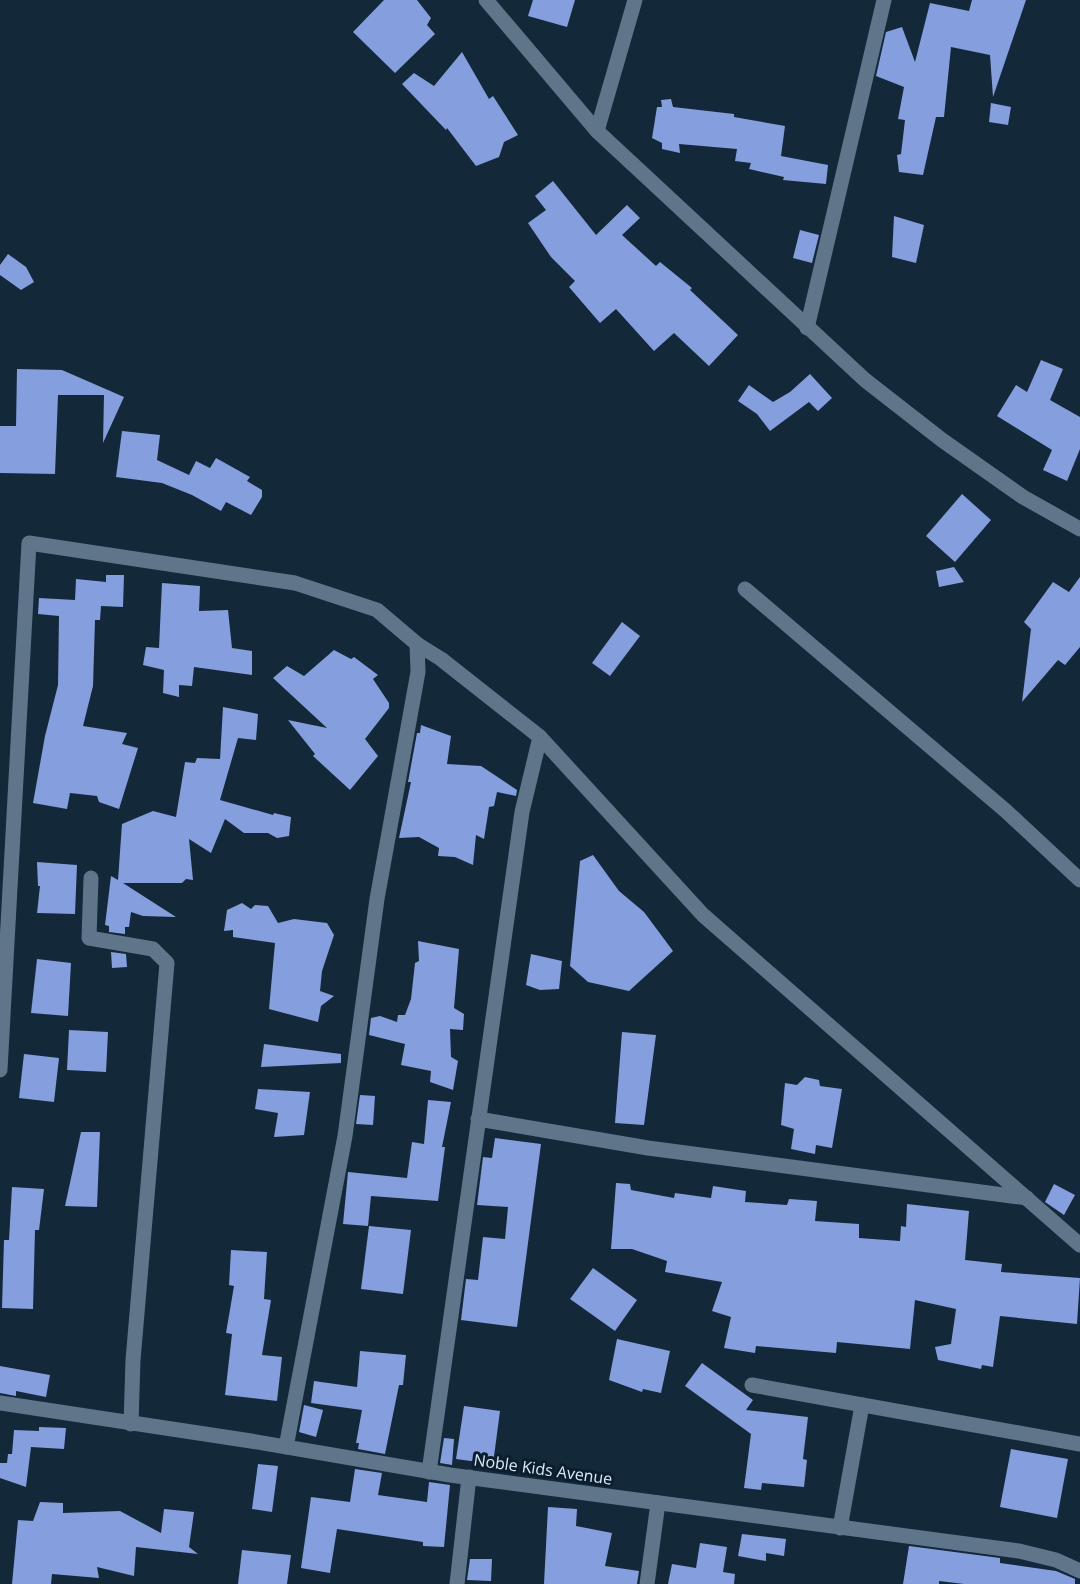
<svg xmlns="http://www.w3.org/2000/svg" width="1080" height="1584" font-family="'Open Sans',sans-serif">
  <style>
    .building { fill: #859ede }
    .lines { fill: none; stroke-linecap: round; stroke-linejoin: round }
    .minor { stroke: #5e758a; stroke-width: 15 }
    .labels { text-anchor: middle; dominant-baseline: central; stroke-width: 6; stroke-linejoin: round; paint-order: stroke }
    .street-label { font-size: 16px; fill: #ddeaf6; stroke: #0a1e2f }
  </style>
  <rect width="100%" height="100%" fill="#132839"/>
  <g class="building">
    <polygon points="384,0 417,0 431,18 427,25 435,34 395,73 353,32"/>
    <polygon points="533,0 575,0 567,27 528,16"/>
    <polygon points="972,0 1026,0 993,97 990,55 951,47 944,117 936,117 923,175 899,172 897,155 901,154 905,120 898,119 904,87 876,76 886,32 902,27 915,62 930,3 969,11"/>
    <polygon points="462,52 489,99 493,96 518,135 504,142 499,157 476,166 447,128 446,130 402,84 414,73 434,86"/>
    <polygon points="671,99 673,107 734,114 734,117 785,126 781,156 828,165 826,184 783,180 784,177 749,169 751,163 735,161 737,149 679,144 680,153 662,149 662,143 652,138 657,107 662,107 661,100"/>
    <polygon points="991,103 1011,107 1008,125 989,122"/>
    <polygon points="553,181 596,235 627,205 640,218 622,235 656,266 660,262 692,288 690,290 738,335 709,366 674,333 654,351 616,309 600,323 569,287 575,281 551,257 528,223 546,210 535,196"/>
    <polygon points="894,216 924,225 916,263 892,257"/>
    <polygon points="800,230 819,235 812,263 793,258"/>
    <polygon points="8,254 26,267 34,282 21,290 0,275 0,265"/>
    <polygon points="1041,360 1063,369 1050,400 1080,417 1080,449 1067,481 1043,470 1052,450 997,416 1016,385 1027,392"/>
    <polygon points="17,369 62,370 124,397 103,443 104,395 58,395 55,474 0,473 0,426 16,426"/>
    <polygon points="810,374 832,398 818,411 809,402 770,431 757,414 738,401 749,385 773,402 790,392"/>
    <polygon points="122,431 160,435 157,460 189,475 196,461 210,468 216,458 250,477 247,481 262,490 262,497 251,515 226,502 221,511 192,495 162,483 116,477"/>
    <polygon points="962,494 991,520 955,562 926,536"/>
    <polygon points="954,567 964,582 939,587 936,571"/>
    <polygon points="106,575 124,575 123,607 101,606 100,620 95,620 93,686 83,726 127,733 122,744 138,748 119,809 99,802 97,796 70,793 67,809 33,803 45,736 58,685 59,616 38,614 39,598 75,600 76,579 106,582"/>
    <polygon points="1080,577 1080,647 1065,665 1058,660 1022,702 1031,629 1024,622 1053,582 1069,592"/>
    <polygon points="162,583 200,586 199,611 228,610 232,648 252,651 252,675 194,667 192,686 179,685 179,697 163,693 164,670 143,665 146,647 159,648"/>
    <polygon points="622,622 640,636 610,676 592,663"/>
    <polygon points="334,650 351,659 354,657 378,675 373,679 389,703 389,708 365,739 378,756 350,790 313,756 315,754 288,720 327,728 273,678 287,666 304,676"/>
    <polygon points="223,707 258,714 256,740 238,738 220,800 273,815 274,813 291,817 289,836 277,838 268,833 244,833 225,819 211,853 189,839 193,880 186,879 182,883 123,883 176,917 143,916 131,912 129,927 125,927 125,934 109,932 109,926 105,925 111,876 118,880 122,824 153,811 176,817 185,762 195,763 197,758 220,759"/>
    <polygon points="421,725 451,736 447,764 481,766 517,790 516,796 497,792 494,806 489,807 484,839 476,835 473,865 455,857 438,856 439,848 419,837 399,838 411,782 408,782 417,733 420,733"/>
    <polygon points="593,855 619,891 644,912 673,951 629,991 588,982 570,966 580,861"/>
    <polygon points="37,862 77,865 75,914 37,913 40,886 38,886"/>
    <polygon points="242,903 251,909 255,905 268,906 278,923 294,919 327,923 334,935 322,971 320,991 334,996 321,1006 318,1022 269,1009 275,943 233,937 233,930 224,931 227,910"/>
    <polygon points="418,941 459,949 454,1008 464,1014 463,1030 450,1029 451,1057 458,1061 453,1090 430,1082 431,1071 401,1065 405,1044 369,1035 371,1018 380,1016 397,1022 398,1015 405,1015 411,999 415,963 419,961"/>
    <polygon points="111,952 126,954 127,967 112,968"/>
    <polygon points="531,954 562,961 559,989 540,990 526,985"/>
    <polygon points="37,959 71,963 68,1016 31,1013"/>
    <polygon points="69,1030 108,1032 106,1072 67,1070"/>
    <polygon points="622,1032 656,1035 644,1125 615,1123"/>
    <polygon points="264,1044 341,1054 341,1063 261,1067"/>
    <polygon points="24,1054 59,1058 54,1102 19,1098"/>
    <polygon points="805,1077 819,1080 820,1086 842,1089 832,1148 816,1145 815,1154 791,1149 794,1129 781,1125 785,1083 797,1085"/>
    <polygon points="258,1089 310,1092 304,1135 274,1137 278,1113 255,1109"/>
    <polygon points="360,1095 375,1096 373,1125 356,1124"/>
    <polygon points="428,1100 451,1102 442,1147 445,1147 438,1201 371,1196 368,1226 343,1224 348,1172 407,1178 412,1142 424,1144"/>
    <polygon points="81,1132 100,1132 97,1207 65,1206"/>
    <polygon points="495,1138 541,1144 517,1327 461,1320 466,1279 478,1280 483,1237 505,1239 508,1207 477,1205 483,1157 492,1158"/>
    <polygon points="616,1183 630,1184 631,1190 674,1198 675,1193 711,1198 713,1186 746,1191 745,1202 787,1205 789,1199 817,1201 815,1221 859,1224 859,1238 900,1241 901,1226 906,1227 907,1204 969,1211 965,1260 1002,1264 1001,1272 1080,1278 1077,1324 1000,1316 993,1367 982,1365 981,1369 938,1360 935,1347 951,1344 956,1309 915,1300 910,1349 837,1342 836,1353 756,1346 755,1353 724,1348 731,1317 712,1311 722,1282 665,1272 667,1261 632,1249 611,1249"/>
    <polygon points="1054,1184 1075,1195 1064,1215 1045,1202"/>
    <polygon points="12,1187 44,1189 39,1230 35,1230 33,1309 2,1308 4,1240 9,1240"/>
    <polygon points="369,1226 411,1230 403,1294 361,1289"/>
    <polygon points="231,1250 267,1252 264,1299 271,1300 262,1355 282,1357 277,1401 225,1395 232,1334 226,1333 234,1286 229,1285"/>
    <polygon points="593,1268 637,1300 615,1331 570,1299"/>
    <polygon points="617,1339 670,1351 661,1393 643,1389 642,1392 609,1380"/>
    <polygon points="360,1351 406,1355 403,1385 399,1385 385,1454 358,1449 359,1443 356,1443 362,1410 311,1403 314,1381 357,1387"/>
    <polygon points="702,1363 753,1400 746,1410 808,1417 803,1459 807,1460 804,1487 762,1483 761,1490 744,1488 751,1434 685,1386"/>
    <polygon points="0,1366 50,1375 46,1397 16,1391 16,1396 0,1393"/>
    <polygon points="304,1405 323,1410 316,1437 299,1432"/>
    <polygon points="464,1406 500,1411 493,1464 456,1459"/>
    <polygon points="39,1427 66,1428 64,1449 31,1447 26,1487 0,1478 0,1463 7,1463 8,1454 12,1454 14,1430 39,1431"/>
    <polygon points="444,1438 454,1439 452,1465 440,1463"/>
    <polygon points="1011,1449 1068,1459 1057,1518 1000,1507"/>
    <polygon points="258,1464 278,1466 272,1512 252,1509"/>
    <polygon points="355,1469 382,1473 378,1495 427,1502 429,1482 450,1485 444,1547 423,1546 423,1542 337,1529 330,1573 301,1568 311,1497 350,1502"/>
    <polygon points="40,1502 63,1503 63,1513 120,1511 161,1533 164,1509 194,1512 189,1547 198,1554 136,1547 134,1576 97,1567 99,1578 52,1574 51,1584 12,1584 18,1520 33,1521"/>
    <polygon points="548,1507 577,1509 576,1526 612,1533 605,1566 639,1571 637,1584 544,1584"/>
    <polygon points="742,1534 786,1539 784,1556 766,1553 766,1561 738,1556"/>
    <polygon points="700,1543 727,1547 723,1572 735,1574 734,1584 668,1584 672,1564 696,1568"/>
    <polygon points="909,1546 1000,1558 1000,1563 1056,1571 1075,1579 1075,1584 964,1584 939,1581 939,1584 903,1584"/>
    <polygon points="242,1550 291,1555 287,1584 238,1584"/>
    <polygon points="470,1559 492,1559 491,1581 467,1580"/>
  </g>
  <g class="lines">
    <g class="minor">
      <polyline points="486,0 597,131 865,380 942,440 1023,497 1080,529"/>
      <polyline points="597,131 635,0"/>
      <polyline points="807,328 884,0"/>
      <polyline points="745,589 1006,811 1080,880"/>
      <polyline points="91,878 89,938 153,949 167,963 133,1360 131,1424"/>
      <polyline points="0,1070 29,543 295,583 377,610 417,644"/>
      <polyline points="478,1119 648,1148 1027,1198"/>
      <polyline points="752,1385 1080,1444"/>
      <polyline points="0,1403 251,1441 450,1475 1019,1551 1056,1560 1080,1571"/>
      <polyline points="286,1447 345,1136 377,899 418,672 417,644 441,659 540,737 703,915 1080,1245"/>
      <polyline points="429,1472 522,812 540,737"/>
      <polyline points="840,1528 862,1405"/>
      <polyline points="457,1584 469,1477"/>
      <polyline points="647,1584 658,1503"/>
    </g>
  </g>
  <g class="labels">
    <g class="street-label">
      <text transform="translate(543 1469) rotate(8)">Noble Kids Avenue</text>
    </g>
  </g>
</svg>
